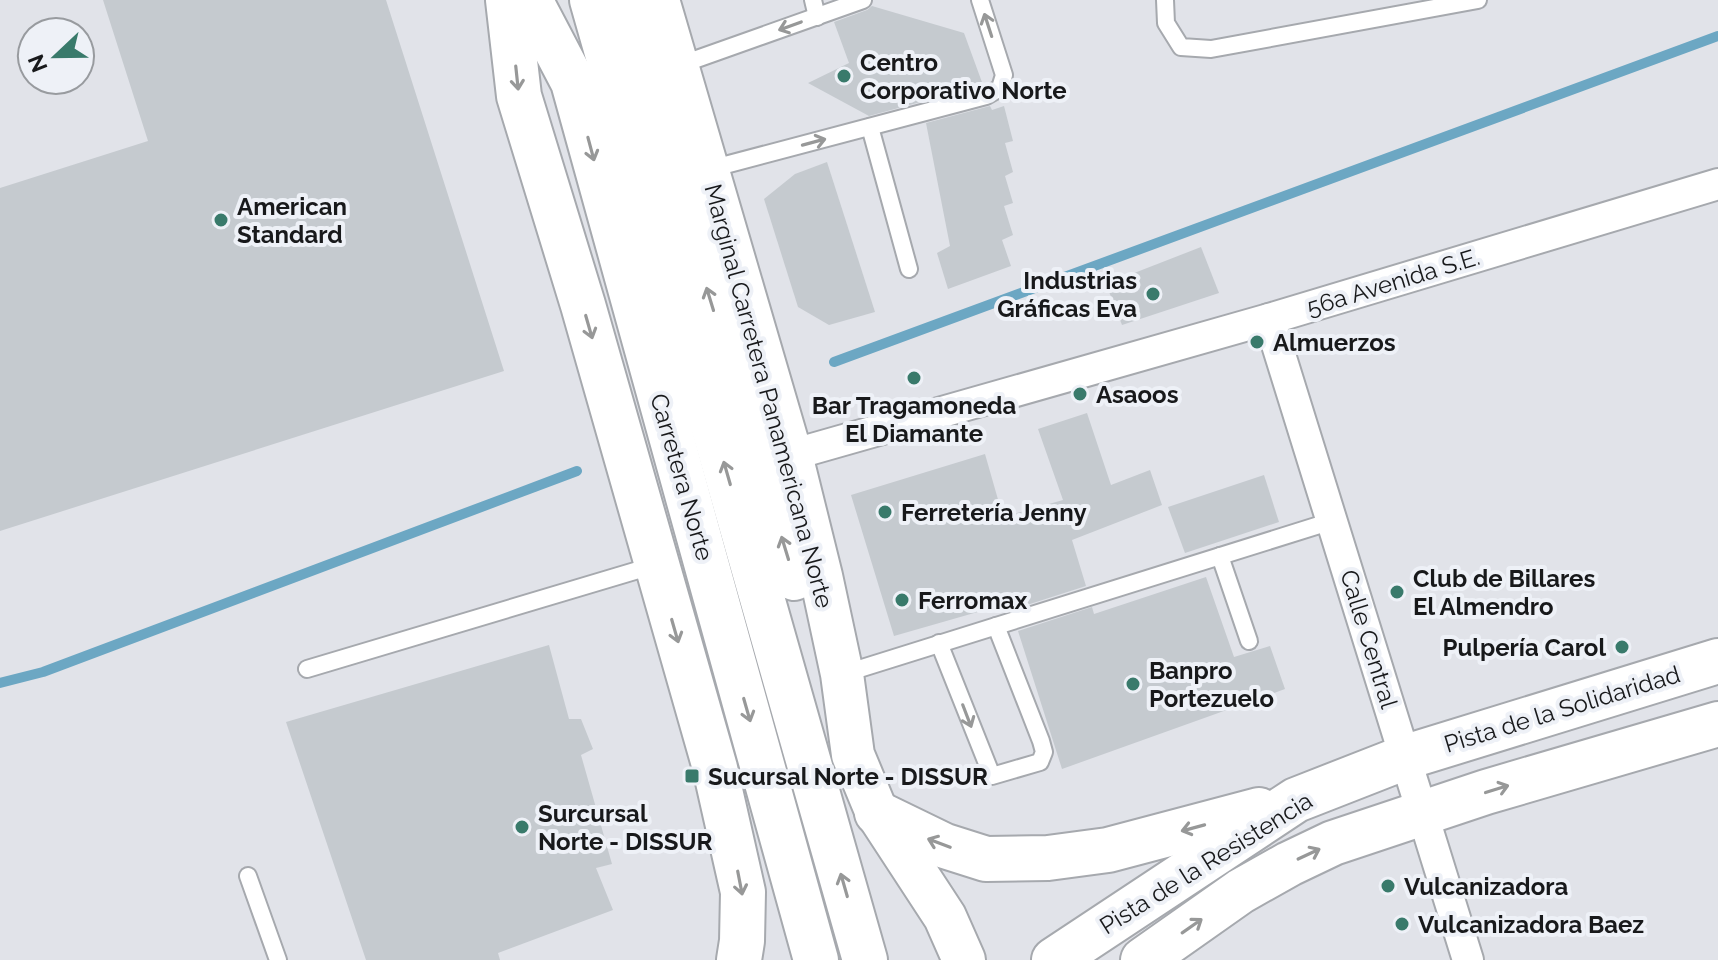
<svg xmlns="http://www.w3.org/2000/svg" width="1718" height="960" font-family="Raleway,sans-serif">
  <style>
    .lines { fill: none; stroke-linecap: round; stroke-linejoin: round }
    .stream { stroke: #6ca7c3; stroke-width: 10 }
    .building { fill: #c5cacf }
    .lane-casing { stroke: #a6a9ae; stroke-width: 20 }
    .street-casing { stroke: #a6a9ae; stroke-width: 34 }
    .secondary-casing { stroke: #a6a9ae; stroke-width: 46 }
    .primary-casing { stroke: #a6a9ae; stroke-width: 48 }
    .highway-casing { stroke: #a6a9ae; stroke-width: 48 }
    .lane { stroke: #fff; stroke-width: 16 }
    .street { stroke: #fff; stroke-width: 30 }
    .secondary { stroke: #fff; stroke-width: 42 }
    .primary { stroke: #fff; stroke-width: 44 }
    .highway { stroke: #fff; stroke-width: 44 }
    .oneway { stroke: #979898 }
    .poi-dot { fill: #397a6b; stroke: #eef1f7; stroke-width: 3 }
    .labels { text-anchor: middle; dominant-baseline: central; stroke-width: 8; stroke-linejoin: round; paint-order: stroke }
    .poi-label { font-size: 24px; font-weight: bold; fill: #18191b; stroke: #eef1f7; text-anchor: start }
    .street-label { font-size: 24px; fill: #18191b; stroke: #eef1f7 }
  </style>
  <rect width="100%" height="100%" fill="#e1e3e9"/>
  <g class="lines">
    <g class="stream">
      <polyline points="834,362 1718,36"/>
      <polyline points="0,683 43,672 577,471"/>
    </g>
  </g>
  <g class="building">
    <polygon points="103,0 386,0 504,371 0,531 0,188 148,141"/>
    <polygon points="872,6 964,33 983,85 869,116 808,83 849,63 834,22 867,10"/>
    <polygon points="990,106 992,110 1004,106 1013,141 1005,143 1013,172 1005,176 1013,203 1004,206 1013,235 1002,240 1011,266 948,289 937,253 950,246 926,123"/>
    <polygon points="827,162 875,312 829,325 798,307 764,199 795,174"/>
    <polygon points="1201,247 1219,293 1122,325 1106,284"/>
    <polygon points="1087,413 1111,485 1150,470 1162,505 1072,540 1086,586 1011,610 1009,603 894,636 851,495 985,454 1003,517 1063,500 1038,429"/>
    <polygon points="1264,475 1279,522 1185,553 1168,507"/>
    <polygon points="1206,577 1234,657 1270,646 1285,689 1062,769 1018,631 1092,607 1094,614"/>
    <polygon points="549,645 569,719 581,719 593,749 581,755 612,864 596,868 613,910 498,953 500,960 366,960 286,722"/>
  </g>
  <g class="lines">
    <g class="lane-casing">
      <g id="lane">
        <polyline points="813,0 817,17"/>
        <polyline points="1165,0 1166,23 1181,47 1211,49 1478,0"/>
        <polyline points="677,66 863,0"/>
        <polyline points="870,127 909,269"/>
        <polyline points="710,169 986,96 1000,88 1004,75 980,0"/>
        <polyline points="1220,556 1249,641"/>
        <polyline points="939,643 992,776 1040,762 1044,752 1041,741 996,626"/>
        <polyline points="307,669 655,565"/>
        <polyline points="843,674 1332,521"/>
        <polyline points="248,876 278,960"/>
      </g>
    </g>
    <g class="street-casing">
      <g id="street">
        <polyline points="1269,319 1468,960"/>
        <polyline points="791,455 1269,319 1718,184"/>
      </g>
    </g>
    <g class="secondary-casing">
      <g id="secondary">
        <polyline points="620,0 794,579"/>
        <polyline points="658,0 791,455 821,576 842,674 853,755 877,813 945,917 964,960"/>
      </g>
    </g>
    <g class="primary-casing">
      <g id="primary">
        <polyline points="877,813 945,846 986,859 1048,858 1108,850 1259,810"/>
        <polyline points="1054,960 1296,800 1406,757 1718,661"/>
        <polyline points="1143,960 1241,891 1289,864 1333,843 1486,792 1718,724"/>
      </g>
    </g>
    <g class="highway-casing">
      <g id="highway">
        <polyline points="508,0 519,96 583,305 715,768 743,892 742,941 739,960"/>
        <polyline points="530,0 573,82 816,960"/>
        <polyline points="592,0 865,960"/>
      </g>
    </g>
    <use href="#lane" class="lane"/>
    <use href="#street" class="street"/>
    <use href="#secondary" class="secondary"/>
    <use href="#primary" class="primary"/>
    <use href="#highway" class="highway"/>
  </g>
  <defs><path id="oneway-shaft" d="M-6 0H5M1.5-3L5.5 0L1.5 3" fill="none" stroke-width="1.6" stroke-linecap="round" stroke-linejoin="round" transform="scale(2)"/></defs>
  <g class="oneway">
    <use href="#oneway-shaft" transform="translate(988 25) rotate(-108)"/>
    <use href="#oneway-shaft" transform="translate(790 26) rotate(160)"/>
    <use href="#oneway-shaft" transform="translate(517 78) rotate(84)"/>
    <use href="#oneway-shaft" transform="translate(814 142) rotate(-15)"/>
    <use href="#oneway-shaft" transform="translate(591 149) rotate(75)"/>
    <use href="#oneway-shaft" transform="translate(710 299) rotate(-107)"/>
    <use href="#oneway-shaft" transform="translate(589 327) rotate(74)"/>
    <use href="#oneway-shaft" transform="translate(727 473) rotate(-106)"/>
    <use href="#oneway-shaft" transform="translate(785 548) rotate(-107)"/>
    <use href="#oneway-shaft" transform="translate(675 631) rotate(74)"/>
    <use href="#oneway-shaft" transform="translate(747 710) rotate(74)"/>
    <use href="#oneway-shaft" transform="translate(967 716) rotate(69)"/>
    <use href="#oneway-shaft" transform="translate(1497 789) rotate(-17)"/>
    <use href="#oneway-shaft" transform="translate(1193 828) rotate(165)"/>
    <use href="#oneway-shaft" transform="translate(939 843) rotate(-159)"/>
    <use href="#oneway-shaft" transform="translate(1309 854) rotate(-25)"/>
    <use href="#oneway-shaft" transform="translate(740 883) rotate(79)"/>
    <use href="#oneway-shaft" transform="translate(844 885) rotate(-106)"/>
    <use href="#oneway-shaft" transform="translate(1192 926) rotate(-35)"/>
  </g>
  <g class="poi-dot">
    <circle cx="844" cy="76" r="8"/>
    <circle cx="221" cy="220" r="8"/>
    <circle cx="1153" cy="294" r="8"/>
    <circle cx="1257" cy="342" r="8"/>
    <circle cx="914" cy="378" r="8"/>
    <circle cx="1080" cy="394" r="8"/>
    <circle cx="885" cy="512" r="8"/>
    <circle cx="1397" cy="592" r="8"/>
    <circle cx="902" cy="600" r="8"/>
    <circle cx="1622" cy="647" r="8"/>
    <circle cx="1133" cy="684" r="8"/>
    <rect x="684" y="768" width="16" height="16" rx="4"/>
    <circle cx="522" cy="827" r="8"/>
    <circle cx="1388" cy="886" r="8"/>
    <circle cx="1402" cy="924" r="8"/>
  </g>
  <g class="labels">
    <g class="poi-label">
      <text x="860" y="62">Centro<tspan x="860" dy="28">Corporativo Norte</tspan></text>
      <text x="237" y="206">American<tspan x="237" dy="28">Standard</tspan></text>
      <text x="1137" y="280" text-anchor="end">Industrias<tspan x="1137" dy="28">Gráficas Eva</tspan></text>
      <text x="1273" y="342">Almuerzos</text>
      <text x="1096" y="394">Asaoos</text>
      <text x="914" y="405" text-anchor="middle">Bar Tragamoneda<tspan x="914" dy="28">El Diamante</tspan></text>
      <text x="901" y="512">Ferretería Jenny</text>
      <text x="1413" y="578">Club de Billares<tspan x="1413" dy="28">El Almendro</tspan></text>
      <text x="918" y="600">Ferromax</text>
      <text x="1606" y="647" text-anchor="end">Pulpería Carol</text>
      <text x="1149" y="670">Banpro<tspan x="1149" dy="28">Portezuelo</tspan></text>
      <text x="708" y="776">Sucursal Norte - DISSUR</text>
      <text x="538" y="813">Surcursal<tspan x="538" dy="28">Norte - DISSUR</tspan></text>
      <text x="1404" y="886">Vulcanizadora</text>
      <text x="1418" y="924">Vulcanizadora Baez</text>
    </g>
    <g class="street-label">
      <text transform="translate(1393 282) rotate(-17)">56a Avenida S.E.</text>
      <text transform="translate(769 396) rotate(75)">Marginal Carretera Panamericana Norte</text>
      <text transform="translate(682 477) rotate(74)">Carretera Norte</text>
      <text transform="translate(1369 639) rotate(73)">Calle Central</text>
      <text transform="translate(1562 709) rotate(-17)">Pista de la Solidaridad</text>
      <text transform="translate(1206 863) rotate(-32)">Pista de la Resistencia</text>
    </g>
  </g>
  <g transform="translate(56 56) rotate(248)"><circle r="38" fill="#eef1f7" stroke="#989b9f" stroke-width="2"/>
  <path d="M0-6L14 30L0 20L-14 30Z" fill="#397a6b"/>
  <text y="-12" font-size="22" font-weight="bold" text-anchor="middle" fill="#18191b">N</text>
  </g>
</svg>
